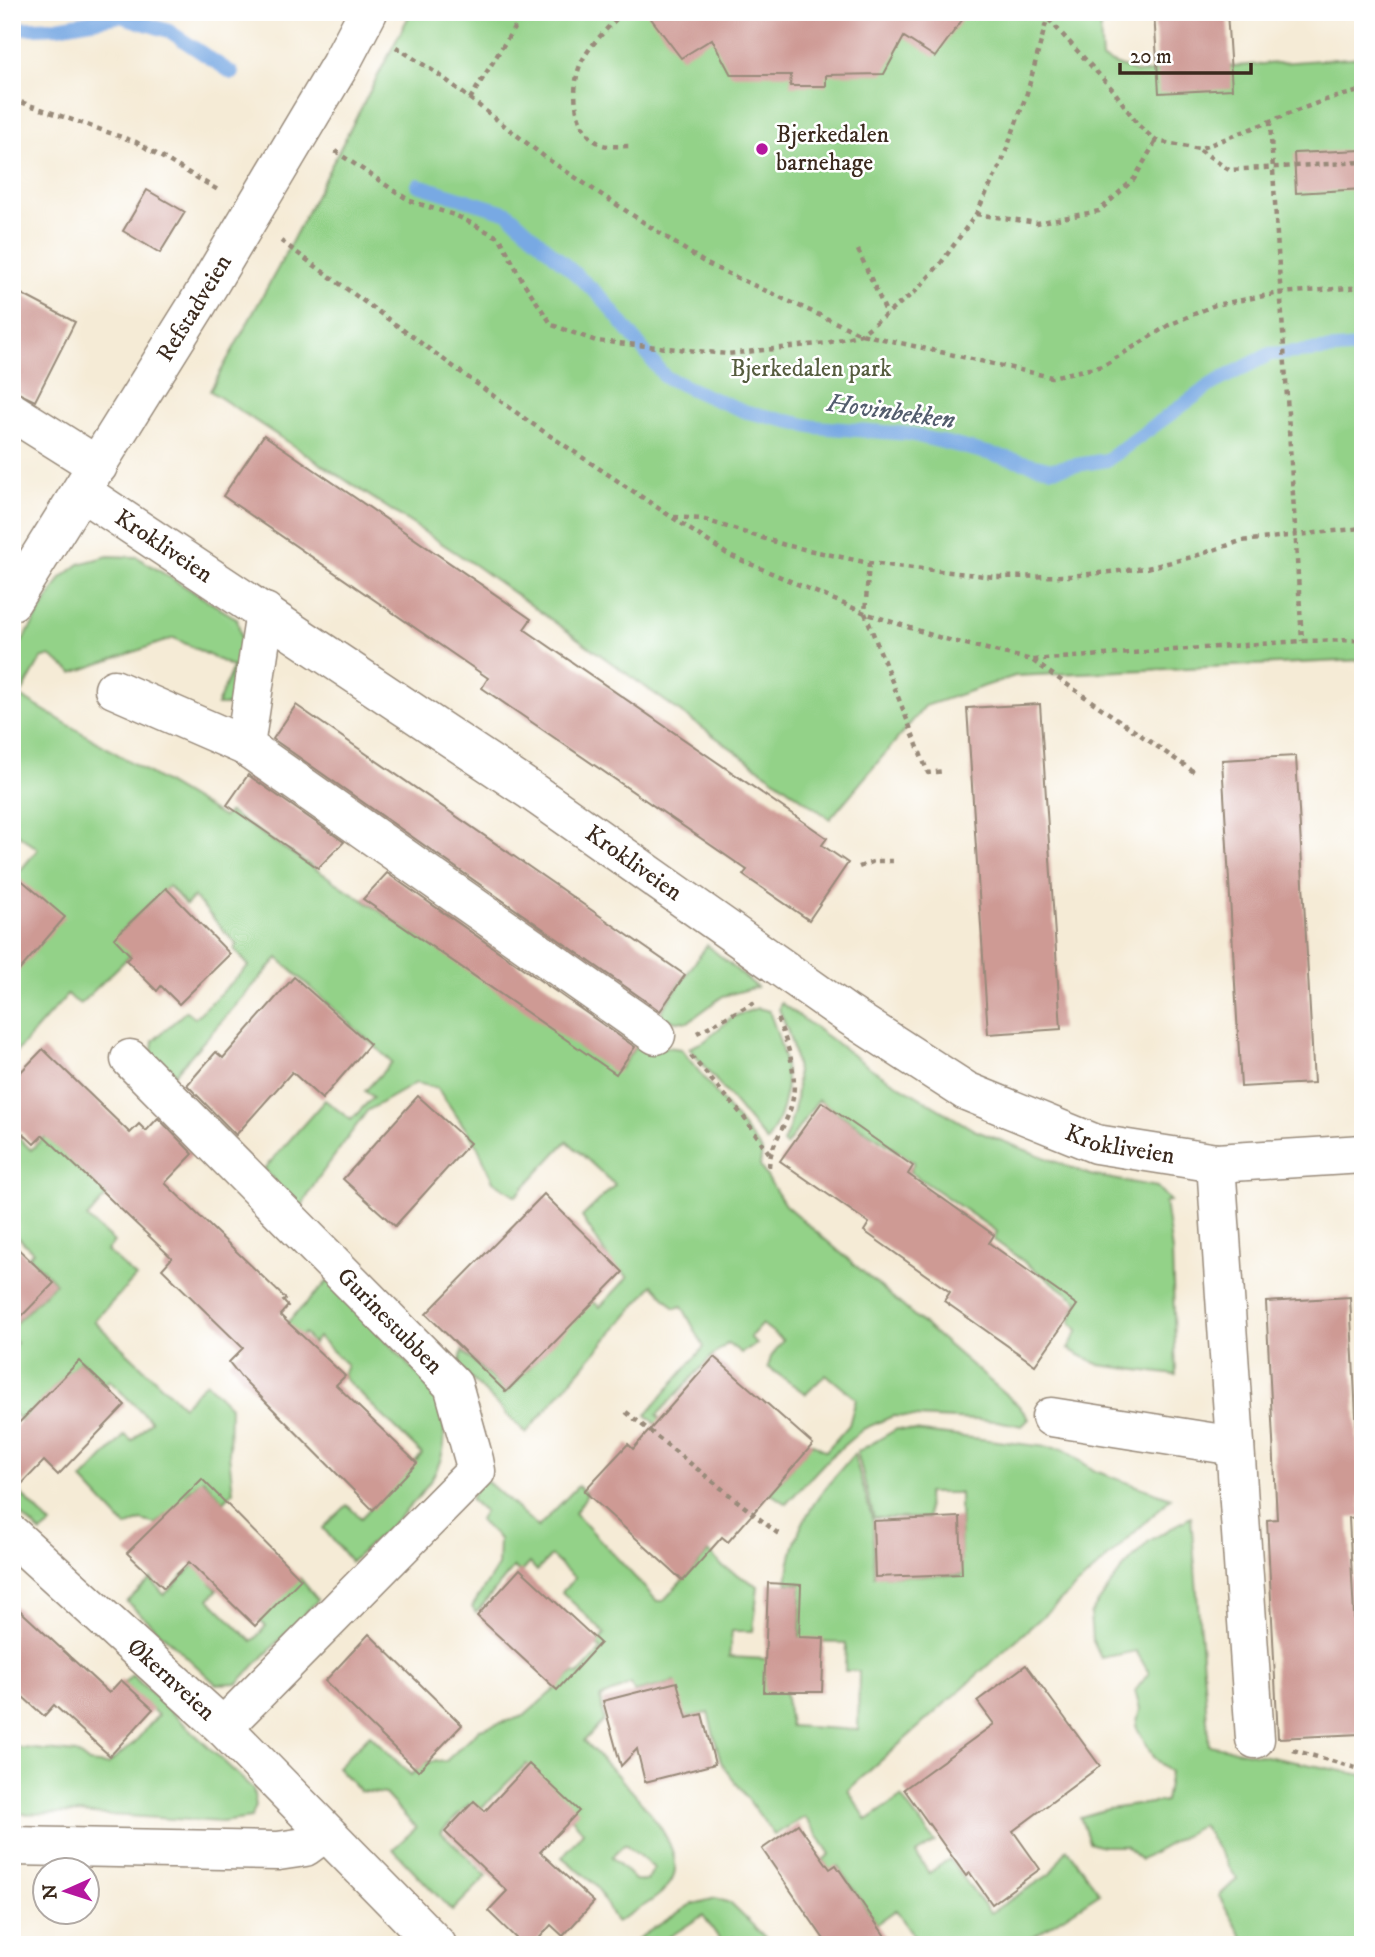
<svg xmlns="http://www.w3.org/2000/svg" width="1375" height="1957" font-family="'IM FELL DW Pica',serif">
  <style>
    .green { fill: #93d288; stroke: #677e53; stroke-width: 2; fill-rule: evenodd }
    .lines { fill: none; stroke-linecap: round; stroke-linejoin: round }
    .stream { stroke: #78a9e3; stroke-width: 14 }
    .building { fill: #ce9a94 }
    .minor-casing { stroke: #988a7a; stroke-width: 41 }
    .path { stroke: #988a7a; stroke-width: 4.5; stroke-dasharray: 5 5; stroke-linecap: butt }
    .minor { stroke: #fff; stroke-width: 38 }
    .poi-dot { fill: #b5179e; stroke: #fff; stroke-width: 2.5 }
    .labels { text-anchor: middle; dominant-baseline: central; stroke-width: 5; stroke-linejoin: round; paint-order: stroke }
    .poi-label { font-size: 24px; fill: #3b2a1e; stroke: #fff; text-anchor: start }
    .street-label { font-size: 24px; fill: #3b2a1e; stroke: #fff }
    .park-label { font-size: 24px; fill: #555c3e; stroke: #fff }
    .water-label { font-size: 26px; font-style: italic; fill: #535d6d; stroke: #fff }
  </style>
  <rect width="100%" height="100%" fill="#fff"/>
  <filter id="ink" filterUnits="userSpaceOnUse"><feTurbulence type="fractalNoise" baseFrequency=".0143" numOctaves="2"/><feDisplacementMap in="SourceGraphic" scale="14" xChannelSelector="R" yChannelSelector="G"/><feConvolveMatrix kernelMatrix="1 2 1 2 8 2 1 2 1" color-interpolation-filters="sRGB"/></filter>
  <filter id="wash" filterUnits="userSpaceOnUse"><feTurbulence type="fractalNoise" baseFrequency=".00686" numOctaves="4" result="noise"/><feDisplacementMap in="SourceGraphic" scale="28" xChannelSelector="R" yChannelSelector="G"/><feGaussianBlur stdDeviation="1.57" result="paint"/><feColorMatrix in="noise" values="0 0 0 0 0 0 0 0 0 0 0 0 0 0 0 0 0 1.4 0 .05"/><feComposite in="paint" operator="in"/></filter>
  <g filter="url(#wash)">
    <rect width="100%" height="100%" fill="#f5ebd6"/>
    <g class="green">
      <polygon points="411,12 1099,12 1102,59 1138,73 1363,57 1363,660 1015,676 925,706 830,819 476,566 210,391 278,268"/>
      <polygon points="108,556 137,557 237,619 244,650 232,705 217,705 233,667 174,638 73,673 50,656 41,659 20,696 223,817 229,812 620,1069 638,1043 681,1049 762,1151 760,1166 785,1205 1018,1405 1029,1419 1022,1426 997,1421 893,1416 863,1429 829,1458 786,1504 770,1493 812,1443 826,1451 849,1425 856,1399 826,1374 806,1394 768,1367 771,1357 783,1340 762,1324 750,1337 757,1344 741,1353 728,1343 712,1356 657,1415 673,1433 670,1436 646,1415 704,1347 682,1306 675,1308 653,1285 526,1433 459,1367 462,1351 507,1392 591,1300 600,1307 628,1277 610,1261 582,1217 615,1185 567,1141 516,1196 493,1181 477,1145 437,1088 416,1083 367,1111 317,1180 299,1211 264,1169 325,1100 351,1120 373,1097 365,1091 392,1062 278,958 170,1079 151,1059 153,1041 186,1011 195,1018 249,966 234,949 237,945 194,897 186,905 169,886 119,933 135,951 80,1004 67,995 12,1057 14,878 38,849 12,830 12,658 61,578 79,564"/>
      <polygon points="707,945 757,987 723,996 688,1022 661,1019 662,1010"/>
      <path d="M781 1003 872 1069 974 1130 1090 1175 1157 1187 1170 1201 1165 1202 1172 1251 1176 1375 1099 1365 1068 1349 1078 1330 1070 1322 1078 1301 994 1240 997 1232 910 1172 914 1162 818 1100 786 1146 783 1143C805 1094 800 1057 779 1009Z"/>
      <path d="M758 1008 769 1011C788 1061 796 1093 767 1142L689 1048 705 1041 732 1017Z"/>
      <polygon points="12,1131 31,1150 48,1133 109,1193 87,1218 114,1242 107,1251 136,1277 94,1321 183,1406 206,1382 230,1406 229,1454 233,1492 224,1502 203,1479 186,1494 207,1517 211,1583 217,1590 209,1599 252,1642 266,1626 258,1620 300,1578 318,1600 238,1683 216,1684 127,1602 151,1579 164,1595 207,1552 167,1514 155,1524 141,1520 126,1527 82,1480 125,1435 132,1441 151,1421 109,1380 105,1385 80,1361 22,1421 12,1412 12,1348 17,1343 12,1337 12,1327 55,1283 29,1256 33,1252 12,1231"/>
      <path d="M329 1280 424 1381C482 1461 405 1510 351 1562L323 1528 347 1505 361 1518 422 1454 351 1385 343 1375 347 1365 318 1337 313 1344 304 1333 276 1366 267 1343Z"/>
      <path d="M897 1429 1063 1449 1095 1471 1171 1498 1097 1568 848 1790 867 1820 901 1797 935 1842 916 1854 929 1873 949 1859 990 1913 1050 1874 1067 1849 1100 1893 1020 1945H920L896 1910 876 1924 838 1866 830 1871 823 1860 830 1854 805 1817 774 1835 721 1762 708 1713 684 1718 675 1682 634 1692 631 1684 600 1698 604 1720 584 1741C609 1768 699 1847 669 1885 656 1901 634 1911 616 1922L596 1885 562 1857 583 1832 571 1816 575 1812 526 1764 478 1812 469 1804 441 1832 487 1876 452 1911 393 1849 416 1828 385 1794 360 1791 337 1767 370 1735 411 1775 424 1762 446 1761 480 1729 524 1716 573 1673 579 1674 602 1649 596 1645 605 1634 562 1592 575 1578 551 1556 537 1571 530 1563 521 1573 514 1567 476 1613 472 1607 498 1566 499 1539 479 1520 484 1512 470 1499 482 1477 538 1527 578 1486 587 1495 575 1513 657 1601H663L709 1552 723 1567 758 1586 753 1631H732L729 1657 766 1659 785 1691 790 1726 858 1730 859 1671H845L846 1643 800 1642 801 1584 787 1583C792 1524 817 1497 854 1454L873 1522 874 1576 961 1575 960 1493H927L928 1518H874L857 1452ZM625 1844 654 1868 647 1881 635 1880 612 1857Z"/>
      <polygon points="12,1484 51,1525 41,1533 12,1507"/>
      <polygon points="1191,1517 1209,1745 1363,1775 1363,1945 1247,1945 1219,1896 1237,1879 1202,1825 1141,1860 1125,1846 1102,1846 1089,1842 1080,1817 1108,1809 1165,1801 1170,1772 1153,1757 1136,1726 1140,1709 1135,1691 1149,1673 1136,1651 1101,1658 1092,1639 1090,1614 1120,1572 1149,1541"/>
      <polygon points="132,1675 253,1789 256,1806 251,1818 222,1822 77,1813 12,1814 12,1747 76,1753 89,1763 107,1765 134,1743 158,1715 123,1684"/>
      <polygon points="716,1898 730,1903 773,1945 739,1945 733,1937 723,1944 703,1915 657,1945 628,1945 690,1905"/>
    </g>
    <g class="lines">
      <g class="stream">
        <polyline points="12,29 57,27 120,16 169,31 232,73"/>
        <polyline points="418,185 508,213 602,298 665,377 709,397 747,412 815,427 910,434 1052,469 1107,460 1212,384 1270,354 1363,347"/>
      </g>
    </g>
    <g id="blocks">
      <g class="building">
        <polygon points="646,12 968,12 935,57 904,37 884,74 826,75 826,86 790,86 791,75 731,75 712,39 681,58"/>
        <polygon points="1154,12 1227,12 1232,89 1159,93"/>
        <polygon points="1363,150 1363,189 1296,193 1294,153"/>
        <polygon points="147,190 185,212 160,253 123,231"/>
        <polygon points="12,289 75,322 35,401 12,390"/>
        <polygon points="264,435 531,619 524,629 827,838 822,845 848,863 809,920 743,875 747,870 482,688 488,678 223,496"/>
        <polygon points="1040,704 1061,1029 988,1034 967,708"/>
        <polygon points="296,705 685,975 663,1007 660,1011 273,739"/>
        <polygon points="1296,756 1314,1083 1241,1087 1222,760"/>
        <polygon points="248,775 344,842 318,868 227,805"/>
        <polygon points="12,872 65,917 12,979"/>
        <polygon points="387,873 635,1047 616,1074 363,899"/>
        <polygon points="166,888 230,954 179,1004 161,986 157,991 126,960 131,956 114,938"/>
        <polygon points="294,977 370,1044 322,1099 292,1072 236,1135 187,1085 216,1052 223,1058"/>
        <polygon points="43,1049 130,1133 139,1124 146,1131 158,1118 193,1154 165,1183 286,1299 283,1301 288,1306 280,1315 345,1376 336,1385 417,1463 373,1510 241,1377 229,1362 243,1348 162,1269 172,1258 43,1135 34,1144 12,1123 12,1081"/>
        <polygon points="418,1096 470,1143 395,1226 343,1179"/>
        <polygon points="822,1102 913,1166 908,1174 994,1235 989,1243 1077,1305 1035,1365 944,1301 950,1292 864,1231 869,1223 780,1161"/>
        <polygon points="544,1194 623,1272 506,1392 426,1314"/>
        <polygon points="12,1243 54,1283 12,1326"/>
        <polygon points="1350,1297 1361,1517 1349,1518 1360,1734 1278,1738 1267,1520 1277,1519 1266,1302"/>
        <polygon points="714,1357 813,1444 728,1542 722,1537 683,1581 584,1491 628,1444 633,1449"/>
        <polygon points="79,1361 125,1405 58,1475 44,1461 12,1494 12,1430"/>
        <polygon points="202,1479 301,1579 255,1626 189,1562 164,1588 127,1553"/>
        <polygon points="960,1517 962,1574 875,1577 873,1521"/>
        <polygon points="520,1569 600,1643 557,1690 477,1616"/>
        <polygon points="768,1583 801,1585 799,1637 824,1638 822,1692 764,1692"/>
        <polygon points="12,1603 109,1693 121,1680 153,1709 110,1756 54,1705 44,1716 12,1687"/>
        <polygon points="369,1634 462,1725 418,1771 325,1681"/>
        <polygon points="1026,1665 1100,1766 1013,1831 1040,1869 992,1904 970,1873 966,1876 904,1789 994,1724 977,1701"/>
        <polygon points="677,1682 687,1718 702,1714 715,1764 645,1782 637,1749 621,1766 603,1701"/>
        <polygon points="529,1764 579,1811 540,1852 594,1902 563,1936 551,1925 533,1945 523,1945 488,1911 507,1891 445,1832 474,1801 485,1811"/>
        <polygon points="798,1824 830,1869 836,1865 891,1945 828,1945 762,1849"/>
      </g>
    </g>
  </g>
  <g filter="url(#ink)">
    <use href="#blocks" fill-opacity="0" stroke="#988a7a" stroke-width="2"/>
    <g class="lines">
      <g class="minor-casing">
        <g id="minor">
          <polyline points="12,412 98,466"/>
          <path id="s1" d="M82 492 531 791 847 1014 966 1091 1096 1144 1216 1163 1363 1154"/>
          <path id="s2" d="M12 601 197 305 340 65 368 12"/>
          <polyline points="265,612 245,746 656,1035"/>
          <polyline points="114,689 245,746"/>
          <path id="s3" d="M130 1059 453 1385 474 1460 476 1471 223 1727"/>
          <polyline points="1216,1163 1255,1739"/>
          <polyline points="1051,1417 1235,1446"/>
          <path id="s4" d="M12 1535 223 1727 437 1945"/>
          <polyline points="12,1846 278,1851 305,1847 324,1833"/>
        </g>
      </g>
      <g class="path">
        <path d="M623 12C609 27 590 44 581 63 570 87 573 134 603 145 610 147 622 146 630 146"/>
        <polyline points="1042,12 1114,91 1138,125 1156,141 1199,149 1322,101 1363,90"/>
        <polyline points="396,47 441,76 546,158 707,264 861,334 1051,377 1103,366 1169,325 1215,305 1280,293 1363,287"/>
        <polyline points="12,99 136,142 218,190"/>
        <polyline points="470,99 524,12"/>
        <polyline points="1270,121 1302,641"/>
        <polyline points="1200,150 1229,170 1363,162"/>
        <polyline points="335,151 410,201 457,216 500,238 522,280 552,325 596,341 728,354 827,343 861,334 916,291 941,263 976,214 1002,162 1027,93 1049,12"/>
        <polyline points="976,214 1037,223 1099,211 1134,179 1156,141"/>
        <polyline points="281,241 528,421 727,554 865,613 941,638 1032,660 1302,641 1363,640"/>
        <polyline points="858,250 887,314"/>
        <polyline points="674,517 702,519 785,545 869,563 994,577 1071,576 1147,568 1192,557 1241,541 1363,528"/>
        <polyline points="869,563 865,613 928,773 944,771"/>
        <polyline points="1033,661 1197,774"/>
        <polyline points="859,867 875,861 897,861"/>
        <polyline points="697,1033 757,1001"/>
        <polyline points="691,1056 743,1116 769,1153"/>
        <path d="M769 1167C770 1145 783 1131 790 1110 800 1080 789 1046 777 1018"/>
        <polyline points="626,1412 781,1536"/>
        <polyline points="1293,1750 1363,1770"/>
      </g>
      <use href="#minor" class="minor"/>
    </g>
  </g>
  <circle class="poi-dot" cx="762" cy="149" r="7"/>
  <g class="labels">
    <g class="poi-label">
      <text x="776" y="135">Bjerkedalen<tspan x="776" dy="28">barnehage</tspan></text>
    </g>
    <g class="street-label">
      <text stroke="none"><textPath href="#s2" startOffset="345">Refstadveien</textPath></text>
      <text stroke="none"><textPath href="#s1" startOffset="98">Krokliveien</textPath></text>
      <text stroke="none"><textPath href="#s1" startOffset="665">Krokliveien</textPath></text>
      <text stroke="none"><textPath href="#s1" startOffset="1232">Krokliveien</textPath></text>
      <text stroke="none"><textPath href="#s3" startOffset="369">Gurinestubben</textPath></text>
      <text stroke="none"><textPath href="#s4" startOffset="215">Økernveien</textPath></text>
    </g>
    <g class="park-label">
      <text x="811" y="369">Bjerkedalen park</text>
    </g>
    <g class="water-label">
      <text transform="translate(891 412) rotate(8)">Hovinbekken</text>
    </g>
  </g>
  <rect width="1375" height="1957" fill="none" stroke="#fff" stroke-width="42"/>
  <g transform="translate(66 1891) rotate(267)"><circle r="33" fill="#ffffff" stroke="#b1aaa5" stroke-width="2"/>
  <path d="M0-5L12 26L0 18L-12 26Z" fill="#b5179e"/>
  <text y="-10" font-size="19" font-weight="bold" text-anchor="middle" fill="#3b2a1e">N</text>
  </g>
  <path d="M1120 63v10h131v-10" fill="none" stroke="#3b2a1e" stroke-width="3.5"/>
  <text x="1130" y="63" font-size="21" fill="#3b2a1e" stroke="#ffffff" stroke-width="5" paint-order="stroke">20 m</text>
</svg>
